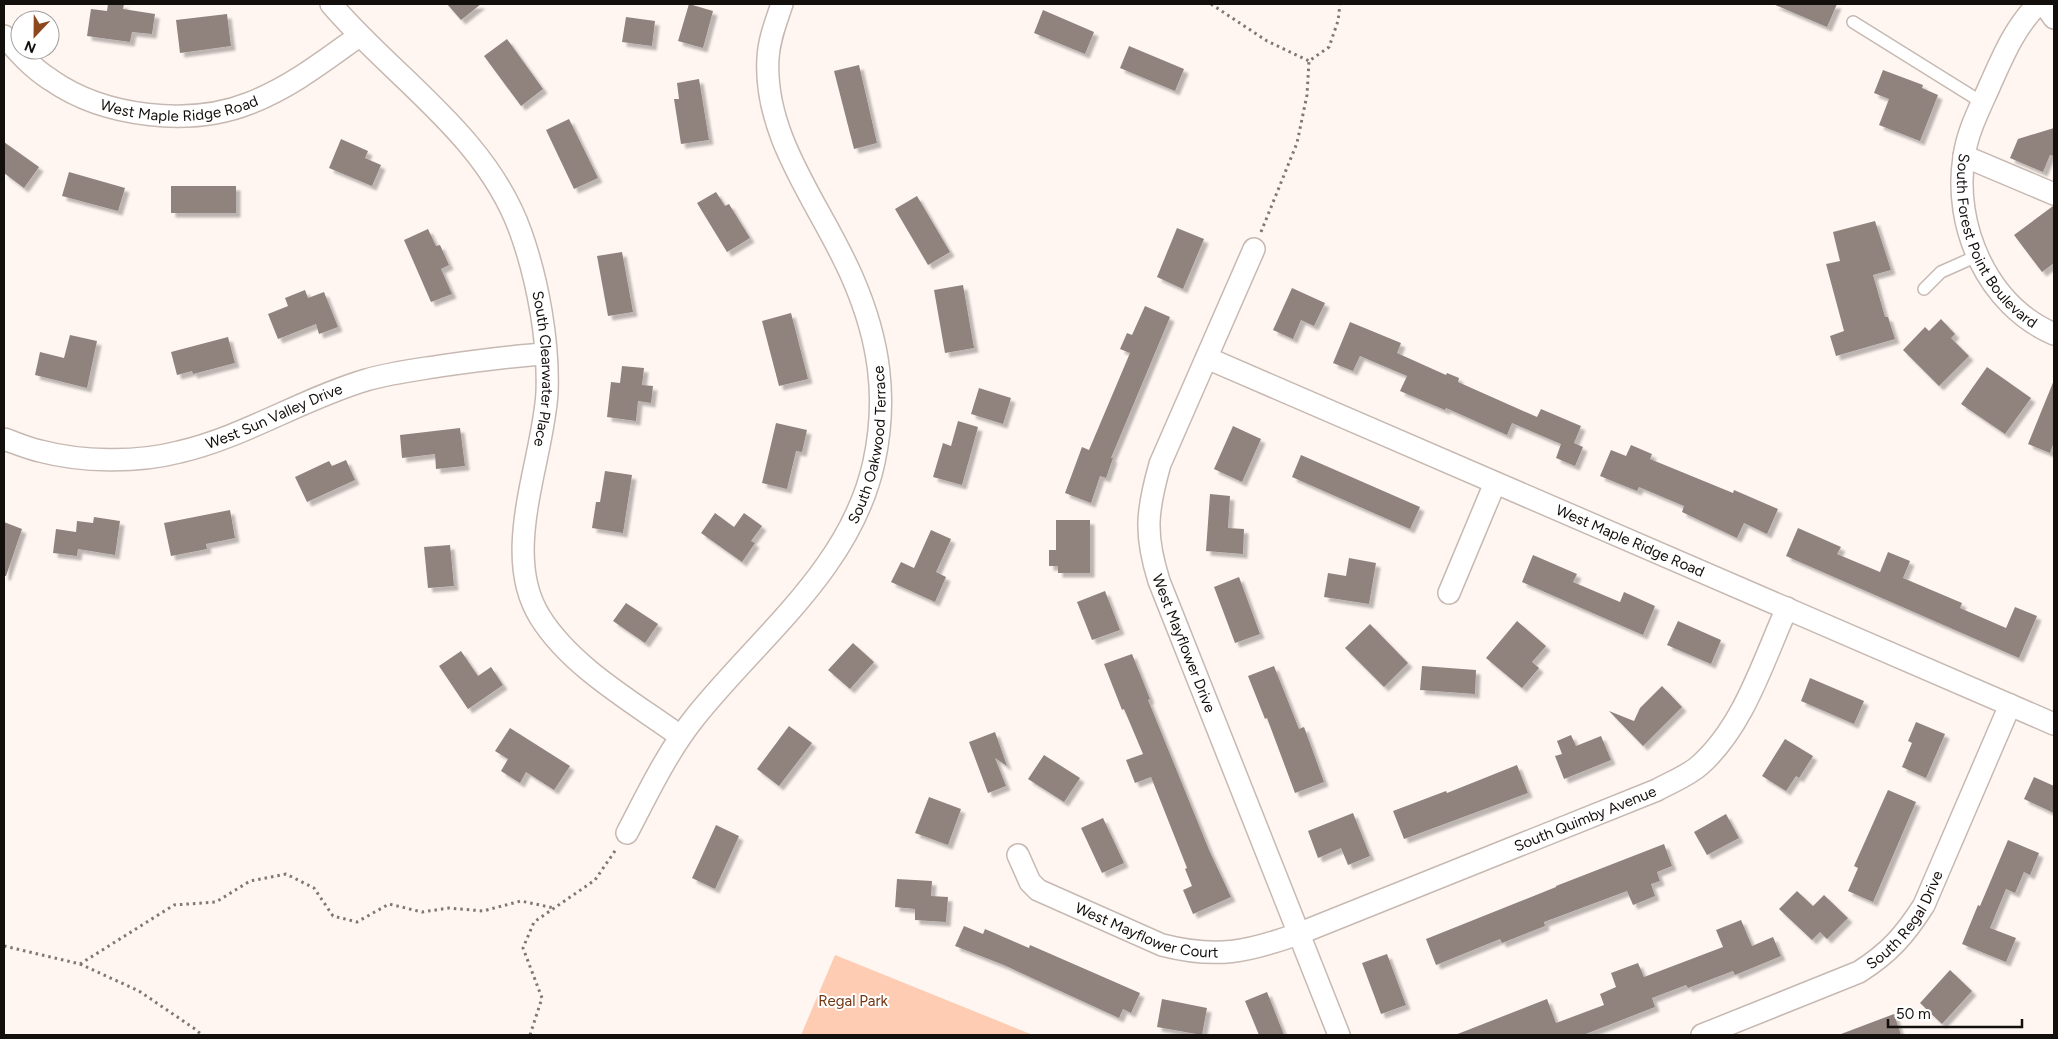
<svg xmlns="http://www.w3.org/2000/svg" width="2058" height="1039" font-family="Figtree,sans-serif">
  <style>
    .green { fill: #fdccb3 }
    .building { fill: #90837d; filter: url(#shadow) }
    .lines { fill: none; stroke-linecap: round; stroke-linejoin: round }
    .lane-casing { stroke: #c7b9b2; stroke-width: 14 }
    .street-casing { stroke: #c7b9b2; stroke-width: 24 }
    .path { stroke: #7e7875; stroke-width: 3; stroke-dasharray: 2.5 4; stroke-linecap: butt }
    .lane { stroke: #fff; stroke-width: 11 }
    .street { stroke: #fff; stroke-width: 21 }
    .labels { text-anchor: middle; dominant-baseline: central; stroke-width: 4; stroke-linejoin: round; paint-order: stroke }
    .street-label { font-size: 15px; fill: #130f0d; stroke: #fff }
    .park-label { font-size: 15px; fill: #733510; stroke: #fff }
  </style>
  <defs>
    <filter id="shadow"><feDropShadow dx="4.5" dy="4.5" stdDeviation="1" flood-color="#0004"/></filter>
  </defs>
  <rect width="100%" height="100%" fill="#fff6f2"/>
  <polygon class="green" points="835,955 1033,1035 801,1035"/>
  <g class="building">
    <polygon points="108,4 124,4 123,9 155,14 152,34 132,32 130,42 87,36 91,9 107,11"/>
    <polygon points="447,4 481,4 461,20"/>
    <polygon points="689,4 713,11 703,48 678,41"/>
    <polygon points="1773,4 1837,4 1827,27"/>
    <polygon points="1043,10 1094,32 1085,54 1034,33"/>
    <polygon points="227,14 231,46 180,53 176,20"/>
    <polygon points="626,17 655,21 652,46 622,42"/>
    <polygon points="507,39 543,89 521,106 484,56"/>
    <polygon points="1129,46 1184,69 1175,91 1120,68"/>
    <polygon points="859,65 877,143 854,149 834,71"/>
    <polygon points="1883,70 1923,85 1922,88 1938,95 1920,141 1879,125 1889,99 1874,93"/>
    <polygon points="699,79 709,140 681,144 674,99 679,99 677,83"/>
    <polygon points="569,119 598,178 574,189 546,130"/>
    <polygon points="2054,128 2054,156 2050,155 2043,172 2010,158 2018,139"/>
    <polygon points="341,139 368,151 365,158 381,165 372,186 329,168"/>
    <polygon points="4,142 39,167 24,188 4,173"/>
    <polygon points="69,172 125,188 118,211 62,196"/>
    <rect x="171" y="186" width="65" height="27"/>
    <polygon points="716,192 725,206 729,204 750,238 727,252 697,203"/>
    <polygon points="917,196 950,252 928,265 895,209"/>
    <polygon points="2053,206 2054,263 2042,272 2014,235"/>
    <polygon points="1875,221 1891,270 1873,275 1885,317 1888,317 1895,339 1836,356 1830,336 1844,331 1826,264 1840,261 1833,232"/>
    <polygon points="1177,228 1204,239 1183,289 1157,277"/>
    <polygon points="428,229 436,246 440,245 449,265 441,269 452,294 431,302 404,240"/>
    <polygon points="622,252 633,312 608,316 597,256"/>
    <polygon points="963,285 974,348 945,353 934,290"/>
    <polygon points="1292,288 1325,303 1314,326 1301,320 1293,339 1273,330"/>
    <polygon points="305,290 308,298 324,292 338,327 319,334 316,324 278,339 268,314 288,306 285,298"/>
    <polygon points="1145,306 1170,317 1111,458 1113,458 1106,478 1100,476 1091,503 1065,493 1082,447 1089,450 1130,353 1120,349 1127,333 1132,335"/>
    <polygon points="791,313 808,379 779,386 762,321"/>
    <polygon points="1941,319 1955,334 1951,338 1969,356 1939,386 1903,350 1925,327 1929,331"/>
    <polygon points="1350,322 1401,343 1397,353 1446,375 1447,373 1459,378 1458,382 1537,417 1541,409 1581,426 1574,443 1583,447 1575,466 1556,458 1561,444 1512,423 1507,435 1446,408 1445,410 1400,391 1407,376 1360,356 1353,371 1333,363"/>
    <polygon points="70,335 97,341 87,388 35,375 40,352 64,358"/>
    <polygon points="228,337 235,363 193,374 192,371 177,375 171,352"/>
    <polygon points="622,366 644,368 642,385 653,386 651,403 638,401 636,421 607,417 611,382 620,383"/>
    <polygon points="1987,367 2031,398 2005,434 1961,404"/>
    <polygon points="2054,380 2054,442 2050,453 2028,444"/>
    <polygon points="979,388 1011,398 1003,424 971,414"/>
    <polygon points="958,421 978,427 962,485 933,477 943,443 951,446"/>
    <polygon points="776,423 807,430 802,452 796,451 787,489 762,483"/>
    <polygon points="1233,426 1261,439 1242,482 1214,469"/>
    <polygon points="460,428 465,466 436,469 435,454 402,458 400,435"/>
    <polygon points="1631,445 1652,454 1650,459 1733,493 1734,490 1778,509 1767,534 1744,523 1737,538 1682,512 1684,506 1639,487 1637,491 1600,476 1611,450 1626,456"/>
    <polygon points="1301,455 1420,507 1410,529 1292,477"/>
    <polygon points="346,460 355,480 307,502 295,477 329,461 332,466"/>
    <polygon points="605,471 632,475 623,533 592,528 596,502 600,502"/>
    <polygon points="1210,494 1230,496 1228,528 1244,529 1243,554 1206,551"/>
    <polygon points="230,510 235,538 206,544 207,549 171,556 164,523"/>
    <polygon points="715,513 734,527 744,513 762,526 751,541 755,543 742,562 701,533"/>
    <polygon points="94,517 120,521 115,555 78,549 77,556 53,553 56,529 76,532 77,521 93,523"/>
    <polygon points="1056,520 1090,520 1090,573 1058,573 1058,566 1049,566 1049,550 1056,550"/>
    <polygon points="4,522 22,529 6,576 4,576"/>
    <polygon points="1798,528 1841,547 1837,554 1880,572 1888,552 1910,561 1903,578 1962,603 1960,608 2006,628 2015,607 2037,616 2019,658 1786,556"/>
    <polygon points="931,530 951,539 936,572 946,577 935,602 891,582 901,562 914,568"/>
    <polygon points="450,545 454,586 428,588 424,547"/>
    <polygon points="1533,555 1577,574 1573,582 1620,602 1624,592 1655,606 1643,635 1522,582"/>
    <polygon points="1349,558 1376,563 1369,604 1324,597 1328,573 1346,576"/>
    <polygon points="1239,577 1260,634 1235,643 1214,587"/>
    <polygon points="1105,591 1120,630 1092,640 1077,602"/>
    <polygon points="626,603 658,624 645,643 613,621"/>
    <polygon points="1517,621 1546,646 1532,662 1539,668 1522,688 1486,658"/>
    <polygon points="1678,621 1721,640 1711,664 1667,645"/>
    <polygon points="1370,624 1408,663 1384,687 1345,648"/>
    <polygon points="853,643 874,662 850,689 828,670"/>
    <polygon points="461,651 478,676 491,667 503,685 468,709 439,666"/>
    <polygon points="1132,654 1150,699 1148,700 1209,850 1231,897 1193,914 1183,890 1192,886 1185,869 1187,868 1151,777 1135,783 1126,760 1143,754 1124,709 1122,710 1104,664"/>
    <polygon points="1274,666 1299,729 1304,727 1324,782 1295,793 1267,718 1265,719 1248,676"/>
    <polygon points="1422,666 1476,670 1475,694 1420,690"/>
    <polygon points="1810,678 1864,701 1854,724 1801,701"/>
    <polygon points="1662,686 1682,707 1643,746 1609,711 1634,721 1640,708"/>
    <polygon points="1916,722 1945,734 1926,778 1902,767 1912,743 1908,741"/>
    <polygon points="789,726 812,743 779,786 757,769"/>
    <polygon points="510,728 570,766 554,790 526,772 520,783 501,771 508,759 495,751"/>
    <polygon points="995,732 1007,766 995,758 1006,786 988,793 969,742"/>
    <polygon points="1571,735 1576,746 1601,736 1611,760 1564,779 1555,756 1562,754 1557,741"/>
    <polygon points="1785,739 1813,756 1799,778 1796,776 1786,791 1762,776"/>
    <polygon points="1044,755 1080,778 1064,802 1028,779"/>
    <polygon points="1517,765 1528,793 1404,839 1393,811 1446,791 1447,793"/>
    <polygon points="2034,777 2054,786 2054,813 2024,799"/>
    <polygon points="1888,790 1916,802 1873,902 1848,891 1858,868 1854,866"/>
    <polygon points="929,797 961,809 948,845 915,833"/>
    <polygon points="1353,813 1370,856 1348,865 1341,848 1318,858 1308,831"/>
    <polygon points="1726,814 1739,838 1707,855 1694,832"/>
    <polygon points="1103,818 1124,863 1102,873 1081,828"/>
    <polygon points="716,825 739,836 715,889 692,878"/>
    <polygon points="2008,840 2039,853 2030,875 2024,872 2015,893 2006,889 1990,928 2016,938 2006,962 1962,944 1978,905 1980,906"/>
    <polygon points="1664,844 1672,866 1657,872 1660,881 1651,884 1655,896 1633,905 1627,891 1544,922 1545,926 1502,943 1500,939 1436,965 1426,939 1556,887 1556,886"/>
    <polygon points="897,879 932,881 931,896 948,897 946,922 915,920 915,909 895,907"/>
    <polygon points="1797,891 1813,906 1824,895 1848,918 1827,939 1820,932 1812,940 1779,909"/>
    <polygon points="1741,920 1752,946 1773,937 1781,956 1735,975 1733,971 1688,988 1686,985 1652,998 1655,1007 1583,1035 1455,1035 1547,999 1556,1023 1604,1005 1600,994 1616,987 1611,973 1638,963 1644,977 1723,947 1716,930"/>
    <polygon points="964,926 983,934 985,929 1029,948 1030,945 1140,993 1131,1013 1123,1009 1119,1018 1004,965 955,946"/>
    <polygon points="1387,954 1406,1005 1381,1014 1362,963"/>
    <polygon points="1950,970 1972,991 1942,1024 1920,1003"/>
    <polygon points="1267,992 1284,1035 1259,1035 1245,1001"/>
    <polygon points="1162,999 1207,1008 1202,1035 1157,1027"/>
    <polygon points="1894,1014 1901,1035 1841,1035 1841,1034"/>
  </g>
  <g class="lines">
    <g class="lane-casing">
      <g id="lane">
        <polyline points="1853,22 1983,103"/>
        <polyline points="1924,289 1941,272 1977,256"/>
      </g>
    </g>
    <g class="street-casing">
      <g id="street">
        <path id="s1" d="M331 4C395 79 487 136 521 233 538 281 549 342 547 393 543 461 500 554 540 617 571 667 633 702 680 736"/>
        <path id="s2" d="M2038 4C2015 27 2003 56 1990 85 1980 108 1967 132 1964 157 1953 226 1987 305 2054 334"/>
        <polyline points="2044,4 2054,18"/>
        <path id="s3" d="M4 36C18 52 32 68 51 80 104 117 190 127 250 103 291 87 324 61 359 36"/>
        <polyline points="1964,156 2054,194"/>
        <path id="s4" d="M1254 249 1160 464C1147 510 1144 534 1159 581L1339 1035"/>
        <path id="s5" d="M1207 358 2054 724"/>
        <path id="s6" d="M4 439C16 443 27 448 40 451 81 462 137 463 179 452 244 437 302 399 366 380 390 373 415 370 440 366 475 361 510 356 545 354"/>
        <polyline points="1449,593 1495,483"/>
        <path id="s7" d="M627 833C648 793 667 752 696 716 761 635 851 568 874 462 888 397 879 339 853 279 823 208 763 139 768 58 769 39 776 22 782 4"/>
        <path id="s8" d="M1018 855 1030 882 1038 890 1162 945C1217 959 1247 952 1298 934L1657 790C1671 782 1688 776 1700 765 1744 726 1763 661 1787 608"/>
        <path id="s9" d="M1702 1035 1859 972C1889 953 1905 935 1924 905L2010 705"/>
      </g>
    </g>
    <g class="path">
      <polyline points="1211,4 1267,41 1309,61"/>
      <polyline points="1261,232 1297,143 1307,95 1309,61 1329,47 1338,21 1340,4"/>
      <polyline points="4,946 80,964 174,905 216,902 250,881 286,874 314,888 333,916 357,922 389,904 422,912 449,908 483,911 521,901 554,908"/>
      <polyline points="80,964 139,991 195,1029 202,1035"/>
      <polyline points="530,1035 542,998 523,948 534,922 595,880 617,848"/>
    </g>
    <use href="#lane" class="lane"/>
    <use href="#street" class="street"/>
  </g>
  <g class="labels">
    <g class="street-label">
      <text stroke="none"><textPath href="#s3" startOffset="200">West Maple Ridge Road</textPath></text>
      <text stroke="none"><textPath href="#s2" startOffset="266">South Forest Point Boulevard</textPath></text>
      <text stroke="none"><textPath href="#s1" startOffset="439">South Clearwater Place</textPath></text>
      <text stroke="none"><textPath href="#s6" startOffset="280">West Sun Valley Drive</textPath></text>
      <text stroke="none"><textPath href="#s7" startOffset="466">South Oakwood Terrace</textPath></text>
      <text stroke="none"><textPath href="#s5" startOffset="461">West Maple Ridge Road</textPath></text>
      <text stroke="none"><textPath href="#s4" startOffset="421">West Mayflower Drive</textPath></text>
      <text stroke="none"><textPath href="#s8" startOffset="625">South Quimby Avenue</textPath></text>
      <text stroke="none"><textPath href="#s9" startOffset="240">South Regal Drive</textPath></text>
      <text stroke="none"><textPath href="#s8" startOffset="158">West Mayflower Court</textPath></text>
    </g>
    <g class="park-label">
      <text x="853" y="1001">Regal Park</text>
    </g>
  </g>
  <rect width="2058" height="1039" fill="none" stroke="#130f0d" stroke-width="10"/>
  <g transform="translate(35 35) rotate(202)"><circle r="24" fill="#ffffff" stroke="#a19f9e"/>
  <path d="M0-4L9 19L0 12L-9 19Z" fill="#8d4820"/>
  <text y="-8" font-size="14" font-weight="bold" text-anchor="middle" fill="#130f0d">N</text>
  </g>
  <path d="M1888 1019v8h134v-8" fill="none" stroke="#130f0d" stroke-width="2.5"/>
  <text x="1896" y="1019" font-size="15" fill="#130f0d" stroke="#ffffff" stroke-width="4" paint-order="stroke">50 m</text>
</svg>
